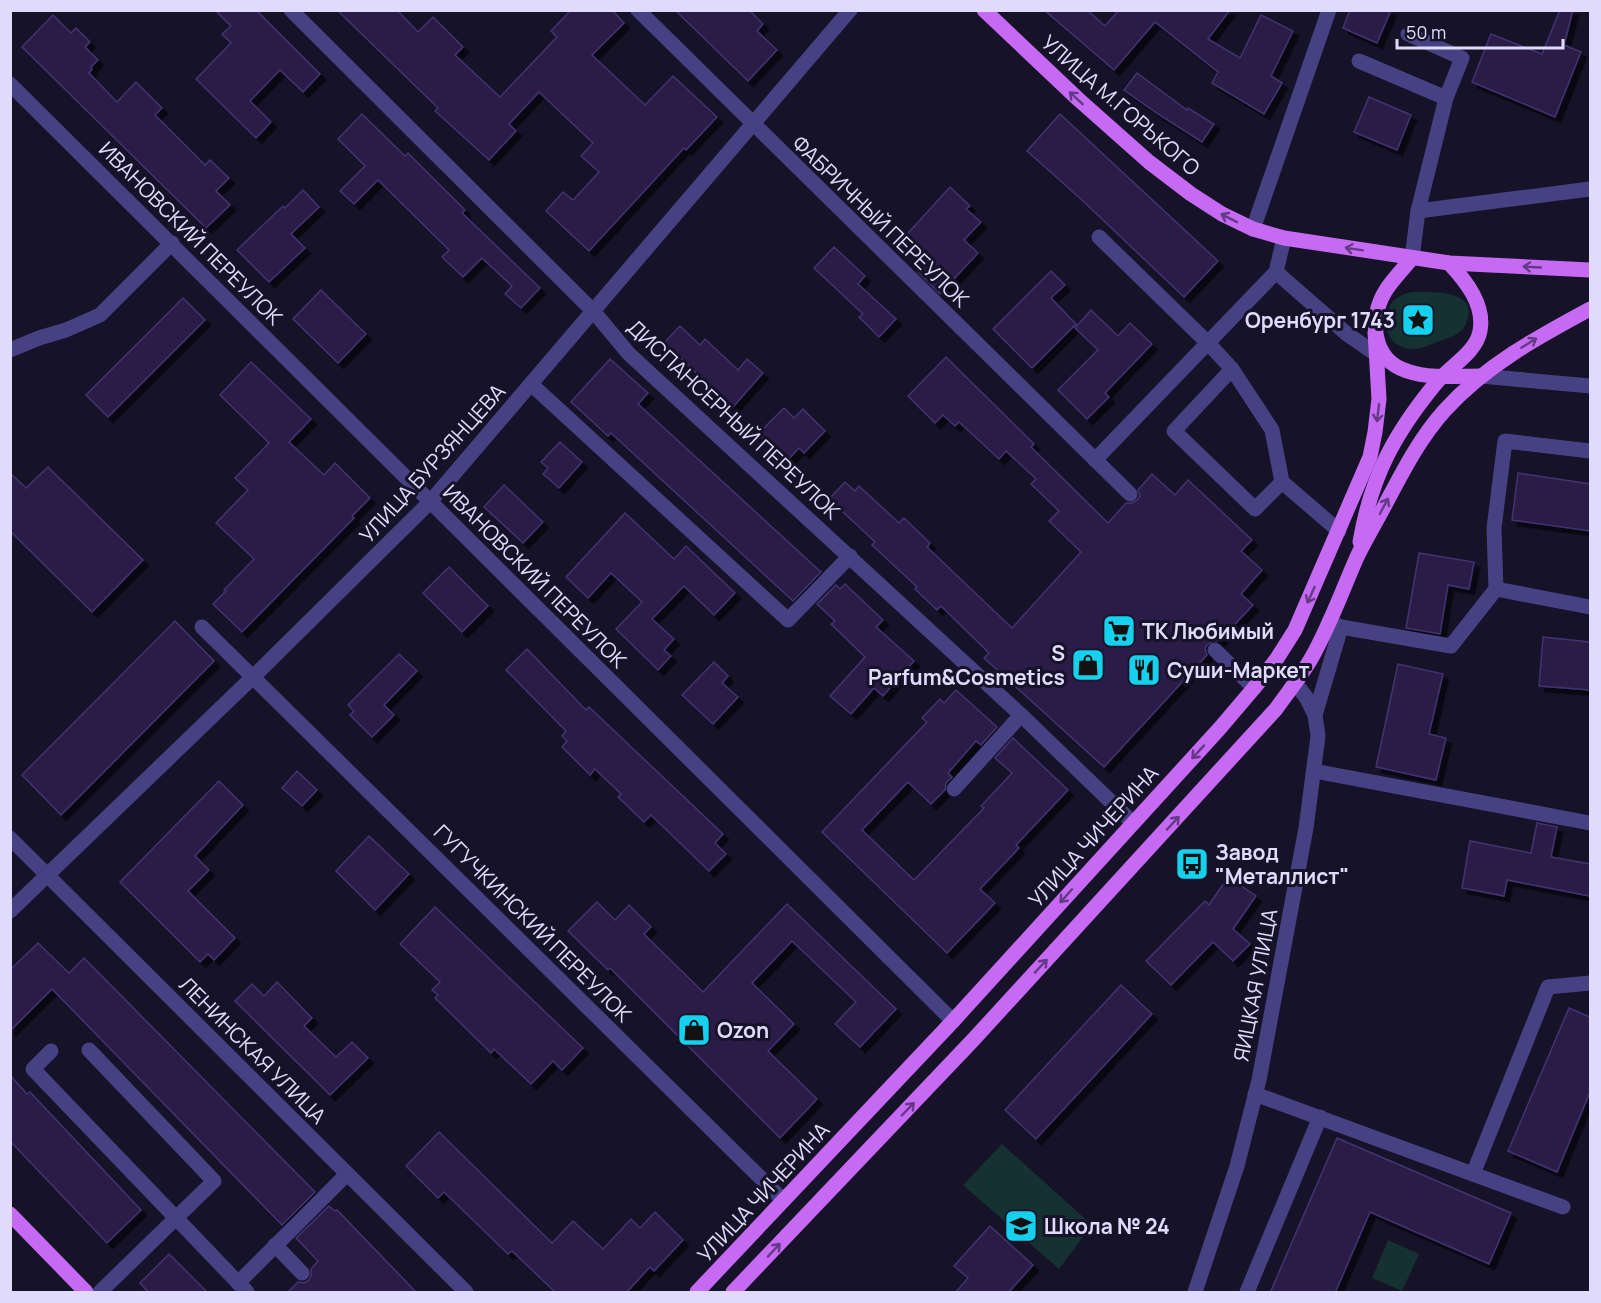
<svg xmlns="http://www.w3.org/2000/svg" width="1601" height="1303" font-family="Manrope,sans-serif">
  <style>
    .green { fill: #153131 }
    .building { fill: #291f47; stroke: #423371; stroke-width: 1.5; filter: url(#shadow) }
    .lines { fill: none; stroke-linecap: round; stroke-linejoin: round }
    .minor { stroke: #454183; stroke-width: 15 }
    .major { stroke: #c66af4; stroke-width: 15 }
    .oneway { stroke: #653a84 }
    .labels { text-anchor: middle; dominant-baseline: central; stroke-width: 6; stroke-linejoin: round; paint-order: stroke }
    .street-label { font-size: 21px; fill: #e0dbfc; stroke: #161228 }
    .poi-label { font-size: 21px; font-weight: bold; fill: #e0dbfc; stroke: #161228; text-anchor: start }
  </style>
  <defs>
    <filter id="shadow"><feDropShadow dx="5.5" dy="5.5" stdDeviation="0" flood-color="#0009"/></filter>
  </defs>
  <rect width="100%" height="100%" fill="#161228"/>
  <g class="green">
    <path d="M1412 292C1433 292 1481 289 1466 324 1461 335 1450 337 1440 341 1432 344 1422 349 1414 349 1379 350 1374 298 1412 292Z"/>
    <polygon points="1002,1144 1092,1225 1059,1269 963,1185"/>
    <polygon points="1388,1240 1419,1254 1402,1291 1372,1278"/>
  </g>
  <g class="building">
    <polygon points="215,10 256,10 320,74 303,92 280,70 250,101 271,122 256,138 196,79 231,43 222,34 231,26"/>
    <polygon points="337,10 397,10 418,32 433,17 463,47 455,55 500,97 557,37 551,31 571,10 612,10 624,23 592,55 645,105 673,76 717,117 686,150 684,148 589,251 546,211 563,192 573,200 599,172 581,156 593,143 539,92 509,124 516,131 489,160 435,111 438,108"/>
    <polygon points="675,10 749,10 763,24 757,31 777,50 748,81"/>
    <polygon points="1044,10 1087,10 1105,26 1119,10 1230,10 1208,39 1240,58 1261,15 1293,31 1271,76 1282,83 1264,114 1212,83 1218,72 1155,22 1114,70"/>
    <polygon points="1350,10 1391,10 1377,43 1343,28"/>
    <polygon points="1560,10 1573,10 1564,45 1581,52 1555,117 1472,82 1491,34 1542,54"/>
    <polygon points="53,15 71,33 76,28 90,42 85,47 98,60 91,67 92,69 89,73 117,102 136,82 162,108 155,115 205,165 210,160 229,178 216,191 230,205 206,228 22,47"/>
    <polygon points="1137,73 1187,110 1188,108 1214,124 1202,142 1158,114 1124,90"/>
    <polygon points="1369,97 1411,115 1397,150 1354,132"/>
    <polygon points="362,114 405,156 408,153 465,210 462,213 540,288 521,308 505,294 512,286 482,258 463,277 442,257 449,250 378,180 354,204 340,191 365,166 338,139"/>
    <polygon points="1060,114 1218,261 1184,297 1084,202 1027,151"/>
    <polygon points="950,187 970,206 966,209 981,222 964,240 978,253 940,294 918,272 924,266 899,243"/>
    <polygon points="303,190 319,207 291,234 305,248 269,282 237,250 283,206 285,208"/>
    <polygon points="834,247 865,276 858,284 896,319 879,337 859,317 863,314 814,268"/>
    <polygon points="1051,271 1065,285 1051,298 1076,324 1032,368 993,329"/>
    <polygon points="321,290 366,334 338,363 293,319"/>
    <polygon points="183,298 205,320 108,417 86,395"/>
    <polygon points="1091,310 1118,336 1130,323 1152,344 1105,393 1109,397 1087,419 1058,390 1098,350 1075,328"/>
    <polygon points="680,326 700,345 705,339 738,370 747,359 763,373 733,407 664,343"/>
    <polygon points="946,357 1034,444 1031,447 1108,523 1126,503 1132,503 1137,500 1140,496 1138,490 1152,474 1175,495 1188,480 1252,540 1241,551 1262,570 1241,594 1253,605 1219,641 1213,641 1208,644 1205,648 1207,655 1104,767 984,658 989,653 941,606 937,610 915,589 917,587 872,545 875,542 829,499 845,482 855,491 859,486 899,523 904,518 930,543 927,547 1012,628 1081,552 1049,521 1059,511 1031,484 1036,479 1006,451 999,459 959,422 955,426 943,415 935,423 908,396"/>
    <polygon points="610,359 648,393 638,404 821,572 793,601 611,433 608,436 571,402"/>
    <polygon points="251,362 311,419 289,442 324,475 335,463 370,498 352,516 354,518 242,632 213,604 226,591 224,590 254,559 216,523 248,490 235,478 269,443 220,395"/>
    <polygon points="784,408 794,418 803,409 825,431 804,453 799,448 786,462 758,434"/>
    <polygon points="560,442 582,462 559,488 543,474 548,468 541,462"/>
    <polygon points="48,467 143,560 92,612 10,531 10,473 26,488"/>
    <polygon points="1518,473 1590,484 1590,531 1512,520"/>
    <polygon points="504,485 543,522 523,543 484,507"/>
    <polygon points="625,513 674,559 686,546 735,593 714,615 684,586 652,619 674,639 664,650 671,656 658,670 616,629 642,602 611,573 588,598 566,577"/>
    <polygon points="1419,553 1474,562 1469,589 1448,585 1440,634 1406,628"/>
    <polygon points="449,567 488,606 462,632 423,593"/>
    <polygon points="845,584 883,620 876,627 914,661 883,696 874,688 851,714 830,696 865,657 831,624 835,621 817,604 836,585 840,589"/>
    <polygon points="175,621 214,661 61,815 22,775"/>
    <polygon points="1543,637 1590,642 1590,690 1539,686"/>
    <polygon points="527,649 586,710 589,707 723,834 715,843 726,854 709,871 651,815 644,822 618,797 621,794 595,769 590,775 562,747 567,741 562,736 566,731 506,670"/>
    <polygon points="399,654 417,671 384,705 394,715 372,737 350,715 354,711 348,705"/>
    <polygon points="714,662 728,676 722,683 738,697 713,724 682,695"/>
    <polygon points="1398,664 1443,674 1429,734 1446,738 1436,780 1376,767"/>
    <polygon points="956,690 997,727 981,745 976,741 948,773 952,777 946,783 945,790 931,804 908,782 862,830 914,880 984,808 981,806 1012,773 995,758 1013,738 1068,790 1016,845 1019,848 980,889 995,903 947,953 822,832 927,722 922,718 940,699 944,703"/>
    <polygon points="297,771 317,790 302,806 282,788"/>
    <polygon points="219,781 243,805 195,856 209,870 188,891 235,938 214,960 208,954 200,962 120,882"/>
    <polygon points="1537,823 1557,827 1551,857 1590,864 1590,896 1507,880 1504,896 1462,888 1470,841 1531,853"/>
    <polygon points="369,836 409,874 375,910 336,871"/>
    <polygon points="1228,877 1256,896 1233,929 1250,944 1233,961 1213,942 1171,985 1146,961 1205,901 1209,905"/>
    <polygon points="597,902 615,920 629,905 651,927 644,934 703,992 787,904 896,1009 860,1047 835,1024 856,1002 792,941 752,983 794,1024 768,1051 817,1099 780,1138 610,968 608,970 568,931"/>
    <polygon points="435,907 583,1048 562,1070 553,1061 531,1084 494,1049 491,1053 435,998 438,995 432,990 440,982 400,944"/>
    <polygon points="38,943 69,973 84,958 315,1192 282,1225 52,989 10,1031 10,970"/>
    <polygon points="277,982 312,1018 304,1026 336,1057 352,1042 368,1058 330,1095 235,1001 252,984 264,996"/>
    <polygon points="1121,985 1152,1014 1036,1139 1005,1110"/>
    <polygon points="1569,1008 1590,1017 1590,1092 1557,1172 1508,1151"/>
    <polygon points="10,1075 27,1094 30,1092 141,1210 107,1243 10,1141"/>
    <polygon points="439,1132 552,1243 573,1221 603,1249 631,1219 640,1228 655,1212 683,1240 654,1271 650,1267 626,1293 556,1293 512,1251 508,1254 444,1192 438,1198 406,1166"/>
    <polygon points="1337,1138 1511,1213 1489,1264 1370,1212 1335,1293 1270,1293"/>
    <polygon points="329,1206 335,1211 337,1210 417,1293 287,1293 298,1282 304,1283 309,1280 311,1275 311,1269 318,1261 296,1238"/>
    <polygon points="990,1226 1033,1265 1008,1293 955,1293 968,1278 954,1266"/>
    <polygon points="169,1254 208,1293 149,1293 140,1283"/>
  </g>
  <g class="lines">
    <g class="minor">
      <polyline points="291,10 594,312 629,354 1021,715 1133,823"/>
      <polyline points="638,10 1130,494"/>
      <polyline points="1408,34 1462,58 1446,98 1418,211 1412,258"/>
      <polyline points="1359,61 1446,98"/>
      <polyline points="10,84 953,1021"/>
      <polyline points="1418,211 1590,189"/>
      <polyline points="1253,229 1329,10"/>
      <polyline points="1099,237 1209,344 1232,369 1272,430 1282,482 1339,531"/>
      <polyline points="1276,272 1347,334 1386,361"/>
      <polyline points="10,350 39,338 66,330 100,315 172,243"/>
      <polyline points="1232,369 1174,431 1255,509 1282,482"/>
      <polyline points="1481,376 1590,386"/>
      <polyline points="531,384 788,620 850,556"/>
      <polyline points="1095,460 1276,272 1284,238"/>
      <polyline points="1496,589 1494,528 1505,441 1590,451"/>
      <polyline points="1329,622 1341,627 1451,646 1496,589 1590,607"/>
      <polyline points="202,627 783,1200"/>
      <polyline points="1215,650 1254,688"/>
      <polyline points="1315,715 1341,627"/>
      <polyline points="1314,771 1590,823"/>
      <polyline points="954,789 1021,715"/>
      <polyline points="10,838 466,1292"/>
      <polyline points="10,911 254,676 430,502 850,10"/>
      <polyline points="89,1050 214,1181 100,1292"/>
      <polyline points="51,1051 33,1069 247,1292"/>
      <polyline points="1255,1094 1563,1207"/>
      <polyline points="1473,1174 1548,987 1590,983"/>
      <polyline points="275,1245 302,1273"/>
      <polyline points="238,1283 347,1174"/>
      <polyline points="1195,1292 1237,1166 1259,1080 1306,828 1318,736 1315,715 1306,697 1295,683"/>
      <polyline points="1247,1292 1320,1117"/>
    </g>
    <g class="major">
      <polyline points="984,10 1078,99 1149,162 1191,194 1222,214 1253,229 1284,238 1449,263 1590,270"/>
      <path d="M1412 258C1404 268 1393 279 1386 290 1368 318 1372 360 1407 371 1430 379 1457 376 1481 376"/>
      <path d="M1360 542C1371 477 1394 434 1436 383 1450 366 1476 353 1480 331 1485 305 1466 281 1449 263"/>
      <polyline points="10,1214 86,1292"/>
      <polyline points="697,1292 953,1021 1220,728 1254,688 1276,660 1295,630 1370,457 1375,432 1379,399 1375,332"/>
      <path d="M733 1292 973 1040 1276 709C1288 692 1302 675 1312 657 1330 625 1342 591 1357 557 1365 540 1376 522 1385 505 1403 471 1419 439 1445 410 1486 365 1538 337 1590 309"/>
    </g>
  </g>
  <defs><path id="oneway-shaft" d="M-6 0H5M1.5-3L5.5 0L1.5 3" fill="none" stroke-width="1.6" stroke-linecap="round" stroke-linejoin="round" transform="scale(1.5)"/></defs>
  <g class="oneway">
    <use href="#oneway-shaft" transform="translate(1076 98) rotate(-137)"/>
    <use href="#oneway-shaft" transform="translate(1229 218) rotate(-153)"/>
    <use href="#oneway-shaft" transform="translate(1354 249) rotate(-171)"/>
    <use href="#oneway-shaft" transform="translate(1532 267) rotate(-177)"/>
    <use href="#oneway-shaft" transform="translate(1529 343) rotate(-32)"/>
    <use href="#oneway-shaft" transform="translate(1378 413) rotate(97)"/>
    <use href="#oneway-shaft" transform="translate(1384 506) rotate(-62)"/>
    <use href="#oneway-shaft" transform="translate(1311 595) rotate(114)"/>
    <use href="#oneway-shaft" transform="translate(1198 752) rotate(133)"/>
    <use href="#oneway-shaft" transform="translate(1173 823) rotate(-47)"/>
    <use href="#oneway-shaft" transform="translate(1066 896) rotate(132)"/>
    <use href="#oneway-shaft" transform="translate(1041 966) rotate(-47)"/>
    <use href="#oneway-shaft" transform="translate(908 1109) rotate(-46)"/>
    <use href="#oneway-shaft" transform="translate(774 1250) rotate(-47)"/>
  </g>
  <defs>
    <g id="sight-square" transform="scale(1.725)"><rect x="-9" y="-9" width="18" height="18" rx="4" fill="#15d1ee" stroke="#161228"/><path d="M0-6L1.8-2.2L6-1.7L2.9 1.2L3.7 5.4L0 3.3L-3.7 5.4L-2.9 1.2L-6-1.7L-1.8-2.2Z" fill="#111"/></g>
    <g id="supermarket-square" transform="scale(1.725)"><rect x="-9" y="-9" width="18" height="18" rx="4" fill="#15d1ee" stroke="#161228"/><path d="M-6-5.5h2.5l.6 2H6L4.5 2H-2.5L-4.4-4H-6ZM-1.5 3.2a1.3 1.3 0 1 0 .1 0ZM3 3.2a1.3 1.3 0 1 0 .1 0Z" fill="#111"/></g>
    <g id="shop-square" transform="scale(1.725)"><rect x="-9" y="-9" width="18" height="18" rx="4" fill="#15d1ee" stroke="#161228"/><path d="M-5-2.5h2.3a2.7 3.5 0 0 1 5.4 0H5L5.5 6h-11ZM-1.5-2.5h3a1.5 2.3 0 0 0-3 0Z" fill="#111"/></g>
    <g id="restaurant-square" transform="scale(1.725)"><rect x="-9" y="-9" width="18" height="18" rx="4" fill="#15d1ee" stroke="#161228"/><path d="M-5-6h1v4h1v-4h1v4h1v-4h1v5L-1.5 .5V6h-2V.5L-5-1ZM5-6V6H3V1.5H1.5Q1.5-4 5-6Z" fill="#111"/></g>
    <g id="bus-square" transform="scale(1.725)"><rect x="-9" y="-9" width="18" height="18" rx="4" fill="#15d1ee" stroke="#161228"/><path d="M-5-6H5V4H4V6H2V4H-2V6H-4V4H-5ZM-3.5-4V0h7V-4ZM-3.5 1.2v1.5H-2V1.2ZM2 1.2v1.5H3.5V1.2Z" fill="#111"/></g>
    <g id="school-square" transform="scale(1.725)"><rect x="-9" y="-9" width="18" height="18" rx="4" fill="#15d1ee" stroke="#161228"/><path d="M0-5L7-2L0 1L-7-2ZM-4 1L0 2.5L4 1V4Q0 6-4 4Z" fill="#111"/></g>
  </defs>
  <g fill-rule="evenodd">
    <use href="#sight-square" x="1418" y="320"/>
    <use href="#supermarket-square" x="1119" y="631"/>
    <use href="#shop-square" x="1088" y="665"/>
    <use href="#restaurant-square" x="1144" y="670"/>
    <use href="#bus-square" x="1192" y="864"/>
    <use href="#shop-square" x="694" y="1030"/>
    <use href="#school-square" x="1021" y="1226"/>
  </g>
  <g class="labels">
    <g class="street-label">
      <text transform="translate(1121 105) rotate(41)">УЛИЦА М.ГОРЬКОГО</text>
      <text transform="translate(881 221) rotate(44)">ФАБРИЧНЫЙ ПЕРЕУЛОК</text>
      <text transform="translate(191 233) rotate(45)">ИВАНОВСКИЙ ПЕРЕУЛОК</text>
      <text transform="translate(734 419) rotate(43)">ДИСПАНСЕРНЫЙ ПЕРЕУЛОК</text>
      <text transform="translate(432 463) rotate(-48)">УЛИЦА БУРЗЯНЦЕВА</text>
      <text transform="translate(535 576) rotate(45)">ИВАНОВСКИЙ ПЕРЕУЛОК</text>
      <text transform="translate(1093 836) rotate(-48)">УЛИЦА ЧИЧЕРИНА</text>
      <text transform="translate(533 923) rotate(45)">ГУГУЧКИНСКИЙ ПЕРЕУЛОК</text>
      <text transform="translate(1255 985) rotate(-79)">ЯИЦКАЯ УЛИЦА</text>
      <text transform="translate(253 1050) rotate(45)">ЛЕНИНСКАЯ УЛИЦА</text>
      <text transform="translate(763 1192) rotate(-47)">УЛИЦА ЧИЧЕРИНА</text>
    </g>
    <g class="poi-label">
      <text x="1395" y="320" text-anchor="end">Оренбург 1743</text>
      <text x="1142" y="631">ТК Любимый</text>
      <text x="1065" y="653" text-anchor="end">S<tspan x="1065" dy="24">Parfum&amp;Cosmetics</tspan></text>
      <text x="1167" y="670">Суши-Маркет</text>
      <text x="1215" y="852">Завод<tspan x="1215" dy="24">"Металлист"</tspan></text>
      <text x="717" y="1030">Ozon</text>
      <text x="1044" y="1226">Школа № 24</text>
    </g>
  </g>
  <rect width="1601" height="1303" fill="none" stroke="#e0dbfc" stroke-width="24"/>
  <path d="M1397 39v9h166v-9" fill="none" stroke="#e0dbfc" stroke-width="3"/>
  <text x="1406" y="39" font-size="18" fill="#e0dbfc" stroke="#161228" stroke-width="4.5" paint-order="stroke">50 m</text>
</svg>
